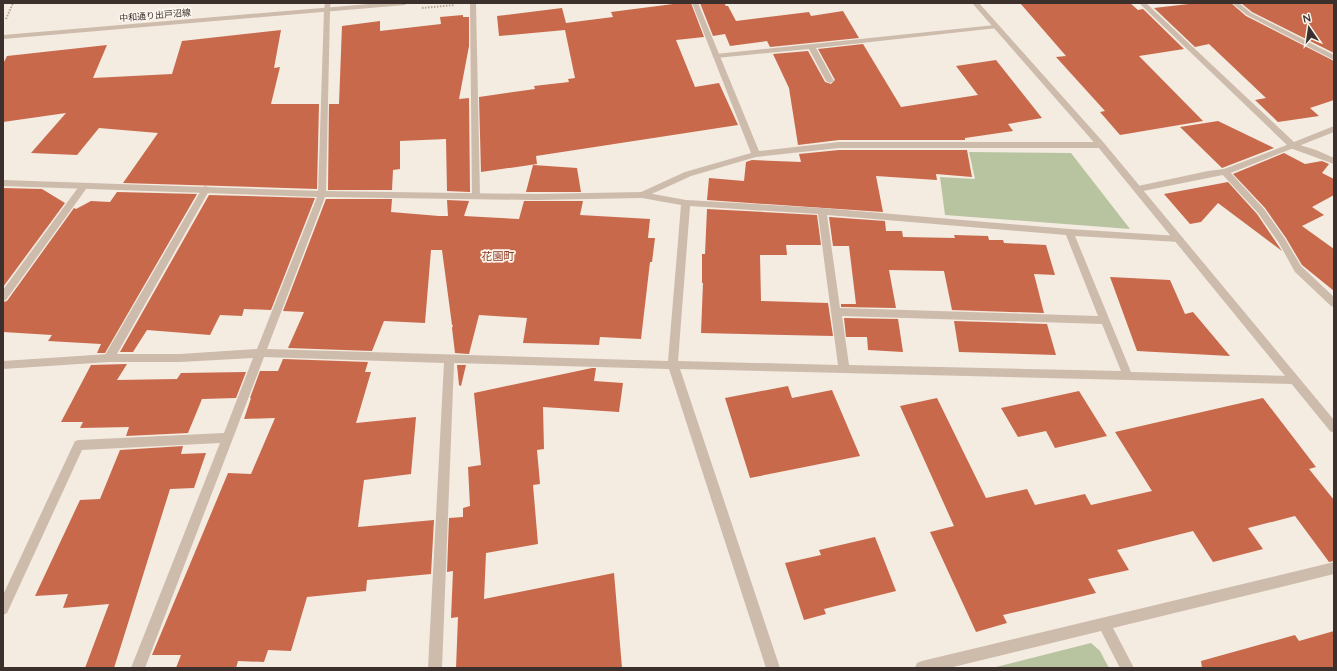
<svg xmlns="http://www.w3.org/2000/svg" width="1337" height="671" font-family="Quicksand,'Noto Sans JP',sans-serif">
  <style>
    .green { fill: #b8c4a0 }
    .building { fill: #c8694b }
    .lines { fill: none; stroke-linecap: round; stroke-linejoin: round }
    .path { stroke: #b9a596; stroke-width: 2; stroke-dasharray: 1.5 1.5; stroke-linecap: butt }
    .service { fill: #cdbbac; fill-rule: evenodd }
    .minor { fill: #cdbbac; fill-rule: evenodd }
    .tertiary { fill: #cdbbac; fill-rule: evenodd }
    .labels { text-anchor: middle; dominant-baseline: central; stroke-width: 3.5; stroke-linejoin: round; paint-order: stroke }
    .far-street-label { font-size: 9px; fill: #3b302b; stroke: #fbf5ee }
    .neighbourhood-label { font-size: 11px; fill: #8c3b22; stroke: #fbf5ee }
  </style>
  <rect width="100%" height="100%" fill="#f4ebe1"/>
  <g class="green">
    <polygon points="969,152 1071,153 1130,229 945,215 940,177 975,179"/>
    <polygon points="1091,643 1100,651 1109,668 992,668"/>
  </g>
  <g class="building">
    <polygon points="681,3 691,3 704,37 676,40 695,87 719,83 738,125 536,156 537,164 481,172 479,97 535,89 534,86 569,82 568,79 575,78 565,30 499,36 497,16 562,8 566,23 613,17 611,12"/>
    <polygon points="700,3 724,3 726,6 728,6 736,21 809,12 811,16 843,11 859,38 770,47 767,41 730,46 725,34 713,36"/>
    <polygon points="1020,3 1130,3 1138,10 1143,9 1184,49 1139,56 1203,121 1120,135 1100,112 1105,111 1056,57 1066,56"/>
    <polygon points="1197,3 1231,3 1246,16 1334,61 1334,100 1310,108 1319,116 1278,122 1255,100 1266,98 1209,44 1195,47 1154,8"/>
    <polygon points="1241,3 1334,3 1334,53 1252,12"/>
    <polygon points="463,15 463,17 469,17 469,46 459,99 469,98 470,192 447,191 446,139 400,141 400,169 393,170 392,190 328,190 329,104 339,104 342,26 380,21 380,31 441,24 440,17"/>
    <polygon points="281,30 274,68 280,67 271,104 319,104 317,189 123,183 158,133 99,128 77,155 31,153 66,113 3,122 3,64 7,56 107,45 93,78 172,74 182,41"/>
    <polygon points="863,44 901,107 978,95 956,66 996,60 1042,118 1008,124 1013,131 965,138 965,140 839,140 798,145 789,88 773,54 808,51 825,82 831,84 835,80 818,49"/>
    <polygon points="1218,121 1274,148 1222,168 1180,127"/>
    <polygon points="839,150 967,150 972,177 936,174 937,180 876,176 883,212 707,200 709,178 744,181 746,162 752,160 801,162 799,154"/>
    <polygon points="1284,153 1305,164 1322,161 1329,164 1322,173 1334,179 1334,195 1312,207 1324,215 1302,226 1334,249 1334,291 1302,265 1286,238 1265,208 1233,174"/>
    <polygon points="533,165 577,168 581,192 526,192"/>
    <polygon points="1228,182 1257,214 1282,251 1218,203 1201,222 1190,224 1164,194"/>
    <polygon points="3,188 42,189 65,203 3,287"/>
    <polygon points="117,192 197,194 105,353 97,353 101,344 48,341 52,335 3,332 3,302 7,301 74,208 76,209 91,201 110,202"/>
    <polygon points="209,195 315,198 271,310 244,309 242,316 220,315 210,335 147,330 133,352 120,352"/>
    <polygon points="326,199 392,199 391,212 439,216 448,216 447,200 469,201 464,216 519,219 524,201 583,201 580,215 650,219 648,238 655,238 652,262 650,262 641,339 600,337 599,345 523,343 527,318 479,315 469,354 455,353 452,328 453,325 452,325 442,250 431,250 425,323 384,321 372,351 288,348 304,312 283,311"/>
    <polygon points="707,209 817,215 821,245 786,245 787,255 760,255 761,301 828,303 833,336 701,333 703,283 702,283 702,254 705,254"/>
    <polygon points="829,217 885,221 886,231 902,231 903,237 955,238 954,235 988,236 989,240 1003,240 1004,243 1046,245 1055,275 1034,274 1044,313 952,310 944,271 889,270 896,308 841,307 841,304 856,304 849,246 833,246"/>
    <polygon points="1110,277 1170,280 1185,314 1193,312 1230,356 1137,351"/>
    <polygon points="844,318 898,319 903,352 868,350 867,337 846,337"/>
    <polygon points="954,321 1047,324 1056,355 959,352"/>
    <polygon points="283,359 368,362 365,372 371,372 356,423 416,417 411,474 364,480 358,527 434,520 431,574 367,580 366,591 307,597 291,651 268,650 264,662 238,661 236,668 176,668 181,655 152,655 228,473 251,474 275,418 244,419 251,398 250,398 260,371 278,371"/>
    <polygon points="127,364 117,380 177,379 181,373 246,372 236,398 202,399 188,433 126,436 129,427 80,428 83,422 61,422 91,365"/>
    <polygon points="457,365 466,365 461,386 459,385"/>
    <polygon points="592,368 596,368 594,381 623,383 619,412 543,407 544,449 537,450 540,484 533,485 538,544 486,553 484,599 614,573 622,668 456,668 458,617 451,618 453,571 447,572 449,518 463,517 463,508 470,506 468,467 481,465 474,393"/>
    <polygon points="788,386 792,398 832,390 860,456 750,478 725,398"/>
    <polygon points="1079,391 1107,436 1055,448 1046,431 1018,437 1001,408"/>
    <polygon points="937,398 986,498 1027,489 1035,505 1085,494 1091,505 1152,491 1115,432 1263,398 1316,467 1309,469 1334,500 1334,561 1329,562 1295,516 1248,528 1263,549 1213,562 1193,531 1117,550 1129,570 1088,579 1096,593 1003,615 1007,623 976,632 930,532 954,526 900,406"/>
    <polygon points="183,446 181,454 206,453 194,488 170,489 114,668 85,668 109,604 63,608 68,594 35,596 80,500 100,499 120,450"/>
    <polygon points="875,537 896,591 824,609 826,614 804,620 785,563 821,555 819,550"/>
    <polygon points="1334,631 1334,668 1202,668 1201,661 1295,635 1299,641"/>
  </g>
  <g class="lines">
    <g class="path">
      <polyline points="422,8 455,5"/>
      <polyline points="6,19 13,3"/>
    </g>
    <g class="service">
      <polygon points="470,3 476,3 480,195 476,198 472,195"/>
      <polygon points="692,3 698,3 759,151 839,142 1101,142 1105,145 1101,148 839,148 756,157 691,176 645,197 639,197 638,195 639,193 685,172 751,153"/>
      <polygon points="327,8 330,10 326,194 322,197 318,194 324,10"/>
      <polygon points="1293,143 1316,150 1334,158 1334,164 1290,148 1289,146"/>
      <polygon points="1225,169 1228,170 1264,209 1285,239 1301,266 1334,297 1334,307 1331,306 1295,272 1279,243 1258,213 1222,174 1221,172 1222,170"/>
      <polygon points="83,184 86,185 87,187 86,189 6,300 3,301 3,290 80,185"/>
      <polygon points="206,186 210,189 113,361 109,362 105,361 104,358 105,355 203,187"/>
    </g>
    <g class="minor">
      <polygon points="325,3 331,3 329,11 324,10"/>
      <polygon points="1139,3 1146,3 1294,142 1334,126 1334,132 1228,174 1138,192 1135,191 1134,189 1135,187 1138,186 1208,171 1224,169 1287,145"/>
      <polygon points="1232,3 1239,3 1251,13 1334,55 1334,60 1247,15"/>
      <polygon points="995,25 999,27 997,28 816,48 834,81 830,83 826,81 809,49 716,58 712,56 716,54"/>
      <path d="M3 180 322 191 536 194 642 192 686 200 822 208 1069 229 1179 236 1184 239 1179 242 1075 236 1131 372 1294 376 1298 377 1299 380 1298 383 1294 384 680 369 780 668H766L669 369 454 363 442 668H428L444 363 264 357 145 668H131L220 443 82 450 7 613 3 615V595L75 441 79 440 224 433 253 358 180 362H109L3 369V361L109 354H180L257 349 317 197 3 186ZM325 197 536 200 642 198 681 205 668 361 267 349ZM690 206 818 214 838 365 678 361ZM827 215 1066 235 1098 316 840 308ZM842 316 1102 324 1121 371 849 365Z"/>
      <polygon points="1334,562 1334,574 1113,628 1134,668 1120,668 1101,631 949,668 915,668 917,663 922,661"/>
    </g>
    <g class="tertiary">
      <polygon points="381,3 408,3 405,5 3,39 3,35"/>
      <polygon points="972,3 979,3 1104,143 1334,420 1334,433 1330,431 1098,147"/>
    </g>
  </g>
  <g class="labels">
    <g class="far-street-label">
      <text transform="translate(155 15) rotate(-5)">中和通り出戸沼線</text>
    </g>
    <g class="neighbourhood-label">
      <text x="498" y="256">花園町</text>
    </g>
  </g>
  <rect width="1337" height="671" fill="none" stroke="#3b302b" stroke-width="8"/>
  <g transform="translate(1309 28) rotate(347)" stroke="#fbf5ee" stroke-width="3" paint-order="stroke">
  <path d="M0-3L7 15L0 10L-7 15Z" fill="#3b302b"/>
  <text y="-6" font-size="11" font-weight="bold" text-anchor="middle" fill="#3b302b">N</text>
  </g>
</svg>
